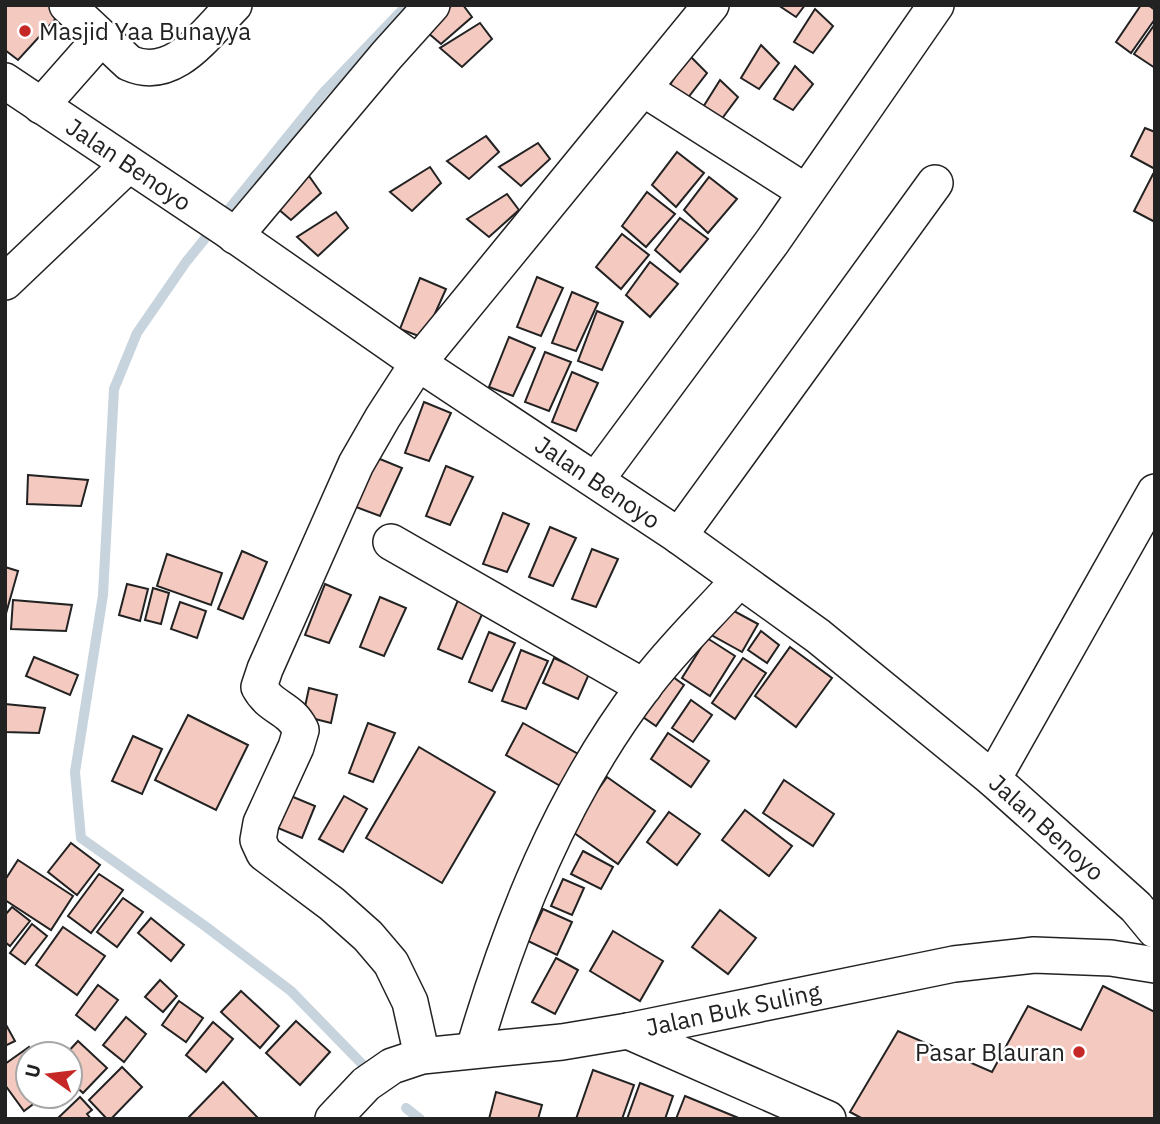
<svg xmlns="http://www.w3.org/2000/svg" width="1160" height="1124" font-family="'IBM Plex Sans',sans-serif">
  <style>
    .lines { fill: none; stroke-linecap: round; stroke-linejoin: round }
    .stream { stroke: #c7d3dd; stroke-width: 10 }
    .building { fill: #f3c9c0; stroke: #222; stroke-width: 2 }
    .minor-casing { stroke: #222; stroke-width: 38 }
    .minor { stroke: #fff; stroke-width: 35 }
    .poi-dot { fill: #c62828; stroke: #fff; stroke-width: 2.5 }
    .labels { text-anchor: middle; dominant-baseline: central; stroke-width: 5; stroke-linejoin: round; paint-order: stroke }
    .poi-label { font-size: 24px; fill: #222; stroke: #fff; text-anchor: start }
    .street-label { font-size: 24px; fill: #222; stroke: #fff }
  </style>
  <rect width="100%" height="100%" fill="#fff"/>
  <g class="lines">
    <g class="stream">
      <polyline points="365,1067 291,991 205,926 81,838 75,772 103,595 114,389 137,333 186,262 323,93 407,5"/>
      <polyline points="406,1108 420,1119"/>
    </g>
  </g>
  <g class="building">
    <polygon points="5,5 53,5 61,13 18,60 5,50"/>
    <polygon points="453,5 463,5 472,17 441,44 420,26"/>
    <polygon points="778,5 805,5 796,17"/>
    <polygon points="1141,5 1148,5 1155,10 1155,19 1131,53 1116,42"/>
    <polygon points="815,9 833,26 813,53 794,42"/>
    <polygon points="480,23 492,39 462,67 440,48"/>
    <polygon points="1155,24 1155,68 1134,54"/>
    <polygon points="761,45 779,63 759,89 741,78"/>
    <polygon points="689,55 707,73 687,99 668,88"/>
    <polygon points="795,66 813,84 793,110 774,99"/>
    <polygon points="720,80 738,97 718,124 700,112"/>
    <polygon points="1145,128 1155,132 1155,169 1131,156"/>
    <polygon points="486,136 499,152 469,179 447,161"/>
    <polygon points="538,143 550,159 521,186 499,167"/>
    <polygon points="677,152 704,173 676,207 652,185"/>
    <polygon points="430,167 441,183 412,211 390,192"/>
    <polygon points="1153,174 1155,175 1155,222 1134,211"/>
    <polygon points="309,176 321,193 291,220 270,202"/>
    <polygon points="709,177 737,199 708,233 684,210"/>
    <polygon points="647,192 675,214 646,247 622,226"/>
    <polygon points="507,194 519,210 489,237 467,219"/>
    <polygon points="336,212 348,228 318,256 297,237"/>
    <polygon points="680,218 708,239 680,272 655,250"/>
    <polygon points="622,234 649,255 621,289 596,267"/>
    <polygon points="650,262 678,284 650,317 626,295"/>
    <polygon points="537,277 563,288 541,336 517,327"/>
    <polygon points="420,278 446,289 424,338 400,329"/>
    <polygon points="572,292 598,303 576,351 552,343"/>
    <polygon points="597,311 623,322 602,370 578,361"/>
    <polygon points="509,337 535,348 513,396 489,387"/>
    <polygon points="545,352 571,362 549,411 525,402"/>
    <polygon points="572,372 598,383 576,431 552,422"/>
    <polygon points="424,402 451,413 429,461 405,453"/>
    <polygon points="375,457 402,468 380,516 356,507"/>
    <polygon points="446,466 473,477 450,525 426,516"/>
    <polygon points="28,475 88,480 81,506 27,504"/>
    <polygon points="503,513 529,524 507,572 483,564"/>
    <polygon points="550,527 576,538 553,586 529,577"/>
    <polygon points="592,549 618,559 596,607 572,599"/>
    <polygon points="242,551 267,562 243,619 218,609"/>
    <polygon points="167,554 222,573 211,605 157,586"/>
    <polygon points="5,567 18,571 5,617"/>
    <polygon points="127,584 148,589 140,621 119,615"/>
    <polygon points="325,584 351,595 329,643 305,635"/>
    <polygon points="153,588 169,593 161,624 145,620"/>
    <polygon points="380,597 406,608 384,656 360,647"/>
    <polygon points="13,600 72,605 66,631 11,629"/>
    <polygon points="458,600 484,610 462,659 438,649"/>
    <polygon points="180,602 206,611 197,638 171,629"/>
    <polygon points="721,604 758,624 742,652 706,632"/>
    <polygon points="761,631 779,645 767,663 748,650"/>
    <polygon points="489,632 515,643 492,691 469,682"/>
    <polygon points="707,638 735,656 710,696 682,678"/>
    <polygon points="790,647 832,678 796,727 755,696"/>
    <polygon points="521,650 548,661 526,709 502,701"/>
    <polygon points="34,657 78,675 70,695 26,676"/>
    <polygon points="554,658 589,674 578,699 543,683"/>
    <polygon points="743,658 766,673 735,719 712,703"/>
    <polygon points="669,674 684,685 656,726 640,715"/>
    <polygon points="309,688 337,695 331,723 303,716"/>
    <polygon points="691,700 712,715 693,742 672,728"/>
    <polygon points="5,704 45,708 39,733 5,732"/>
    <polygon points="188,715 248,745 216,810 155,780"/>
    <polygon points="368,723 395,733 373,782 349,773"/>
    <polygon points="523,723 587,759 569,791 506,755"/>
    <polygon points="668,733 709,761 691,787 651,759"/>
    <polygon points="133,736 162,749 142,794 112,781"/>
    <polygon points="419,747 495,792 442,883 366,838"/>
    <polygon points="607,777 655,811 618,864 570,830"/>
    <polygon points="784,780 834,814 813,846 763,813"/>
    <polygon points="286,794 315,806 302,838 273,826"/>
    <polygon points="344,796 367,809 343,852 319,839"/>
    <polygon points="745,810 792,846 769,876 722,840"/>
    <polygon points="669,812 700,834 677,865 647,842"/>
    <polygon points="71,843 100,865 77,895 48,872"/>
    <polygon points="583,851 613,867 601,889 571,874"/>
    <polygon points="18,860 73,896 51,930 5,900 5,880"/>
    <polygon points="99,874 123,890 91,933 68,916"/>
    <polygon points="563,879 584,888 572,915 551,906"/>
    <polygon points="123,898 143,912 117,947 97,932"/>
    <polygon points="12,907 30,921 10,946 5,942 5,915"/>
    <polygon points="543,909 572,922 557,955 528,941"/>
    <polygon points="720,910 756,938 728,974 692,947"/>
    <polygon points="151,918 184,945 171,961 138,933"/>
    <polygon points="32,924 47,936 25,964 10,953"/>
    <polygon points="63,927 105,956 77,995 36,965"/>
    <polygon points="613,931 663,961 640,1001 590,971"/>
    <polygon points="556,958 578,970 555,1014 532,1002"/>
    <polygon points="160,980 177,996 163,1012 145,997"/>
    <polygon points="98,985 118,1000 95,1030 76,1015"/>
    <polygon points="1103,986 1155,1012 1155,1119 863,1119 850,1112 898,1031 992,1072 1028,1006 1081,1030"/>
    <polygon points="241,991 279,1026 260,1048 221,1012"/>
    <polygon points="179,1001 203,1018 186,1042 162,1025"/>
    <polygon points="126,1017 146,1034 124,1062 103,1045"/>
    <polygon points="296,1021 330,1052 300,1085 266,1053"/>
    <polygon points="213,1022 233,1039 206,1072 186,1055"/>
    <polygon points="5,1023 15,1041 5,1046"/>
    <polygon points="78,1041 107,1068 83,1093 70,1081 70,1054 66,1054"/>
    <polygon points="29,1047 33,1054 28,1054 28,1096 44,1096 24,1111 5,1085 5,1064"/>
    <polygon points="122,1067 142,1087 111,1119 107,1119 89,1100"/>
    <polygon points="593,1070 634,1085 622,1119 576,1119"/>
    <polygon points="223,1082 259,1119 187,1119"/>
    <polygon points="640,1083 673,1096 665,1119 627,1119"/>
    <polygon points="496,1092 542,1105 538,1119 489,1119"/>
    <polygon points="685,1096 741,1119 676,1119"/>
    <polygon points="80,1097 92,1110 87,1114 91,1119 57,1119"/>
  </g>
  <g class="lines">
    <g class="minor-casing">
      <g id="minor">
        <path d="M67 5 129 63C174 83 206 33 234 5"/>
        <polyline points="5,81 226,229 418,363 679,536 818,636 993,779 1136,907 1155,930"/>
        <polyline points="644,89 806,192"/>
        <polyline points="41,106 101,38"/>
        <polyline points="235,236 387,55 432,5"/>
        <polyline points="5,282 128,165"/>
        <polyline points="596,480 772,242 936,5"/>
        <polyline points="679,536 935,183"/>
        <polyline points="391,542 644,687"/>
        <polyline points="993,779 1155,492"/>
        <polyline points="628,1031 828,1119"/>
        <path d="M474 1049C511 922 562 795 643 688 671 650 707 616 739 580"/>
        <path d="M422 1056 410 1002 391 963 368 936 332 904 264 853 258 840 261 823 296 747 301 730C290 707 271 709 259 687L265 669 356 464 383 417 418 363 711 5"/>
        <polyline points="333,1119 366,1084 392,1066 422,1056 562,1042 628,1031 954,964 1034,955 1111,958 1155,965"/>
      </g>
    </g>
    <use href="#minor" class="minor"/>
  </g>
  <g class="poi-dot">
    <circle cx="25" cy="31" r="7"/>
    <circle cx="1079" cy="1052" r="7"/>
  </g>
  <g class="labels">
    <g class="poi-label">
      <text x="39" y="31">Masjid Yaa Bunayya</text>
      <text x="1065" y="1052" text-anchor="end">Pasar Blauran</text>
    </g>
    <g class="street-label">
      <text transform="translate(129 164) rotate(34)">Jalan Benoyo</text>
      <text transform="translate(598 482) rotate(34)">Jalan Benoyo</text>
      <text transform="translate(1047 827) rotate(42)">Jalan Benoyo</text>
      <text transform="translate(733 1009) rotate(-12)">Jalan Buk Suling</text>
    </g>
  </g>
  <rect width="1160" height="1124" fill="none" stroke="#222222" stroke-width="14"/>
  <g transform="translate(49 1075) rotate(284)"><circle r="33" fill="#ffffff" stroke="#a7a7a7" stroke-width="2"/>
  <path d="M0-5L12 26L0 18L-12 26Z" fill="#c62828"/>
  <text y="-10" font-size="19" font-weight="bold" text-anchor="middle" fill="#222222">U</text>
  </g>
</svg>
